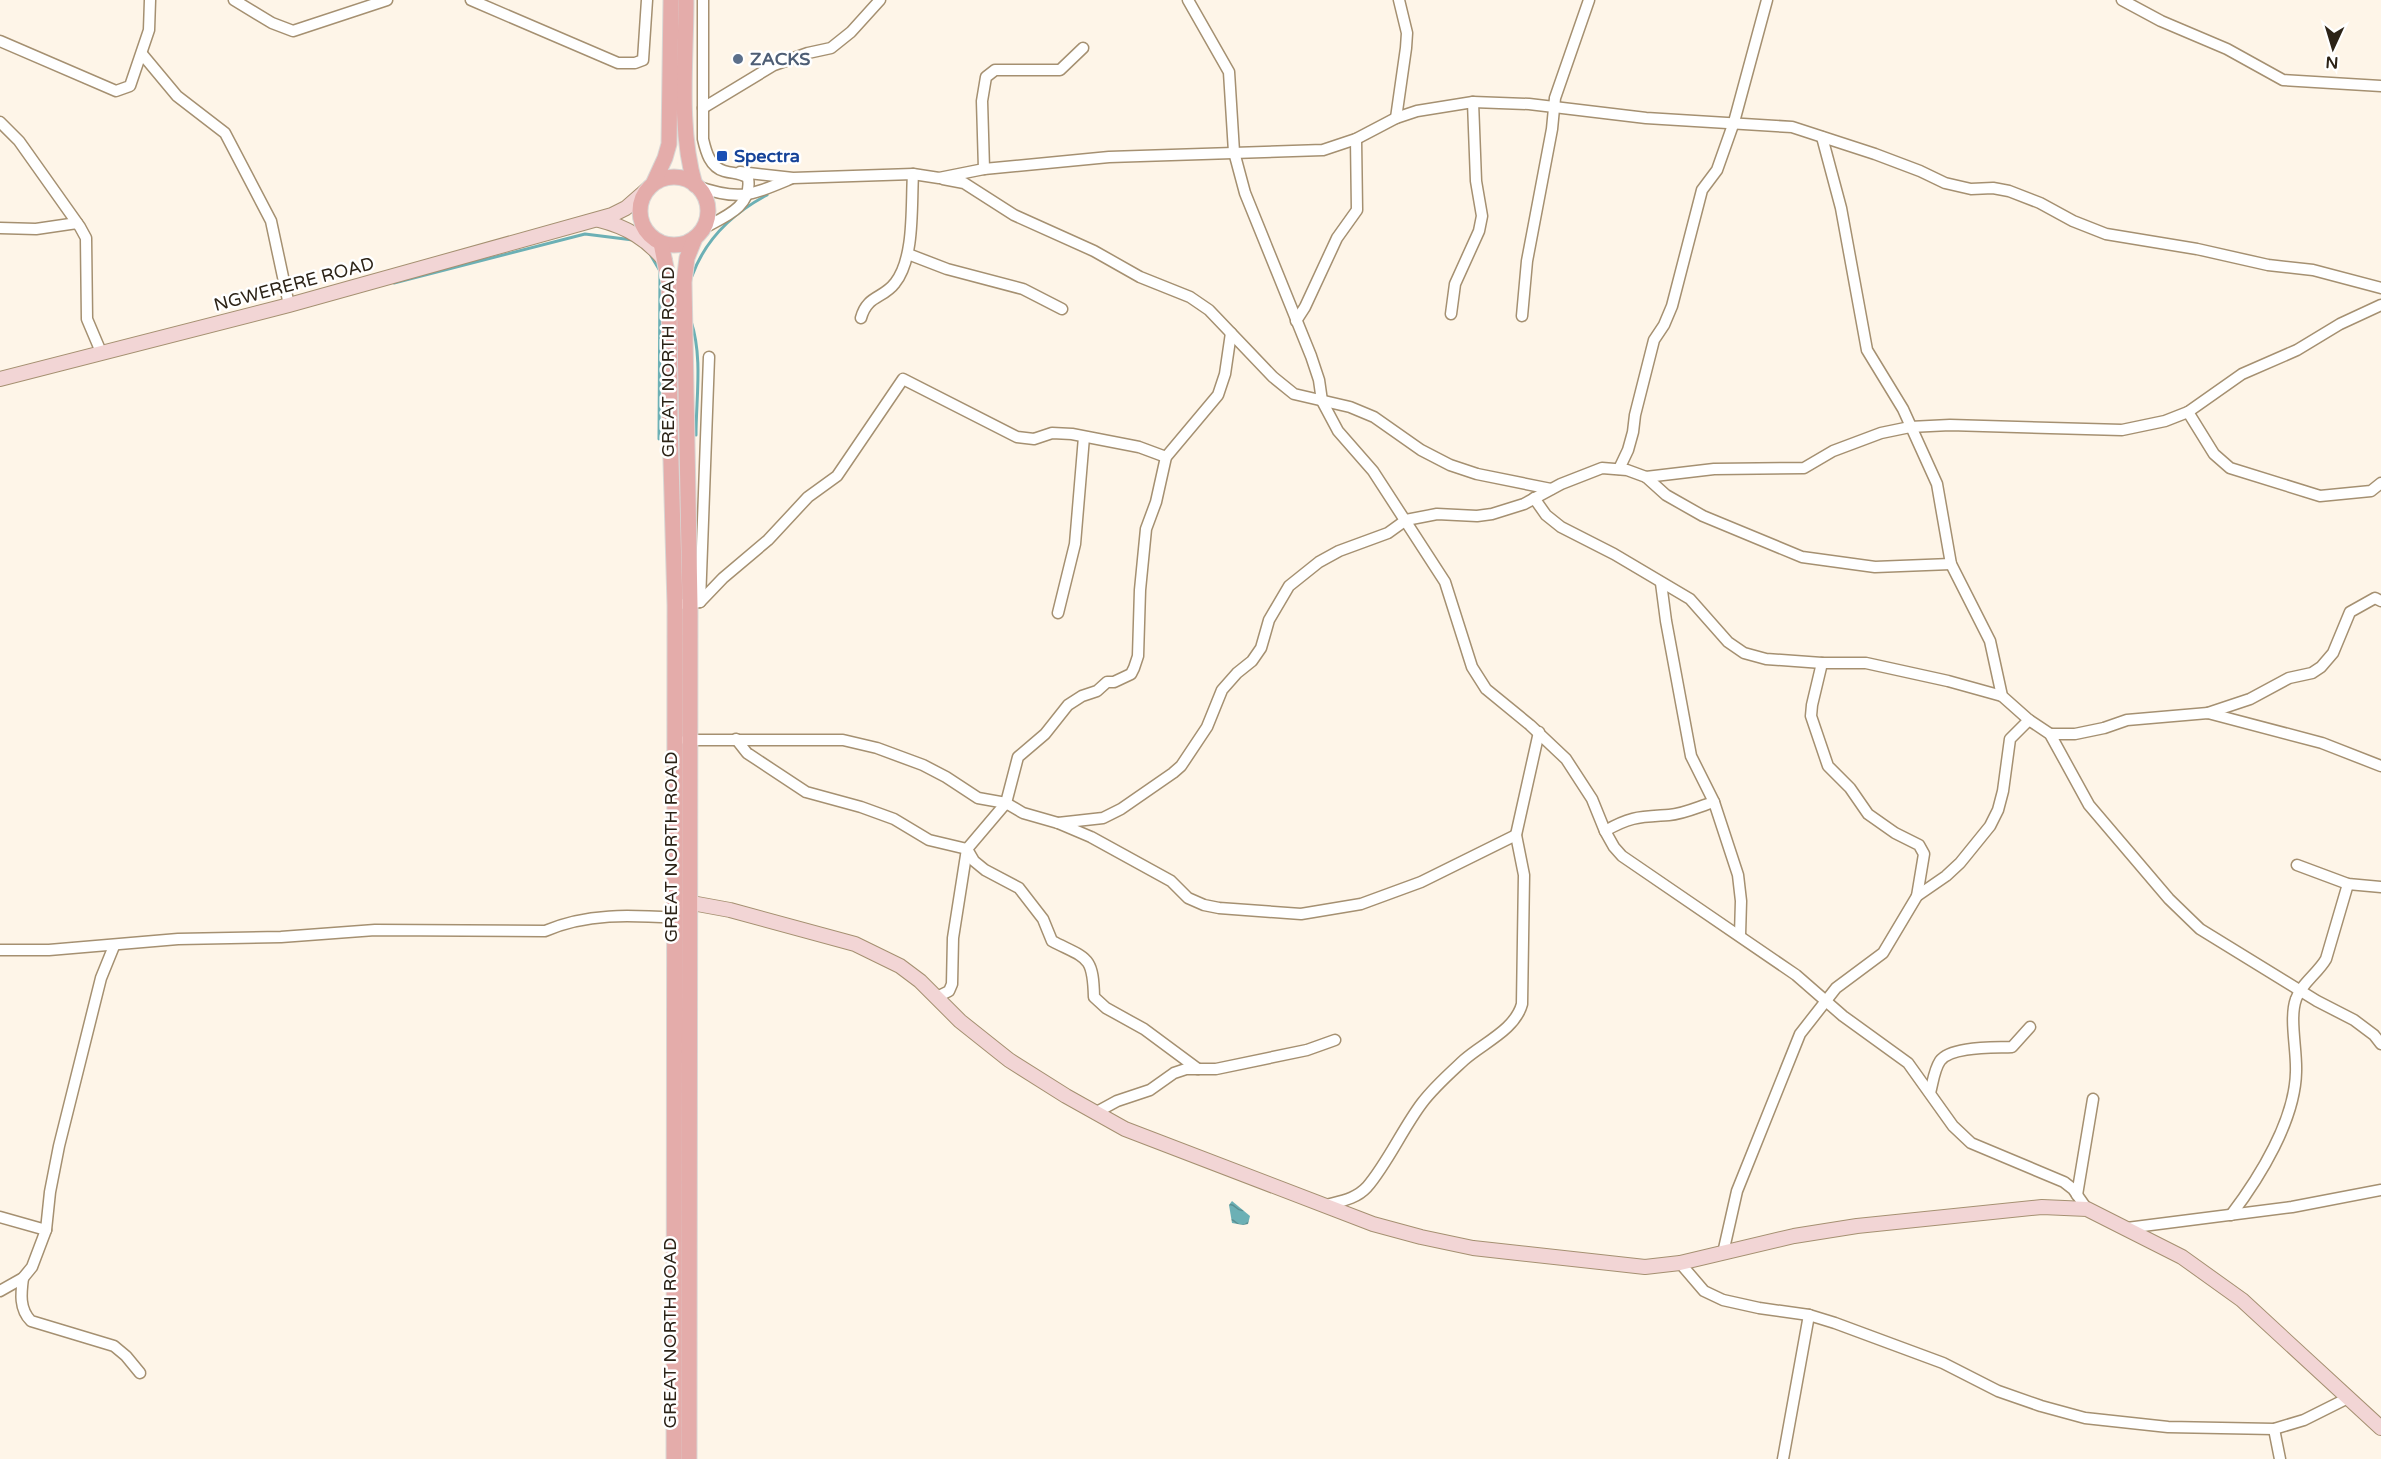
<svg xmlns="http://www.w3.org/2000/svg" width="2381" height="1459" font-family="'Varela Round',sans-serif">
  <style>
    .water { fill: url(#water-waves) }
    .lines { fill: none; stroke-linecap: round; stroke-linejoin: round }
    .stream { stroke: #6cb0b5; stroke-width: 3 }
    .street-casing { stroke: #a59071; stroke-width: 13 }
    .secondary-casing { stroke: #a59071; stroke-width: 16 }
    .primary-casing { stroke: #d9d7d5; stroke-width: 17 }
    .street { stroke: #fff; stroke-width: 10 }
    .secondary { stroke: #f2d5d5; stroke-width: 14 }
    .primary { stroke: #e4acaa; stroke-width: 15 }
    .service-dot { fill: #5c6f8a; stroke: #fff; stroke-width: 2 }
    .transit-dot { fill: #1a4fb4; stroke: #fff; stroke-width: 2 }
    .labels { text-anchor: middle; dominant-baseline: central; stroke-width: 5; stroke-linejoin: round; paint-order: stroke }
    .service-label { font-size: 18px; font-weight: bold; fill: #4e5e75; stroke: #fff; text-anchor: start }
    .transit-label { font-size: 18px; font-weight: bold; fill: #164399; stroke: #fff; text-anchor: start }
    .street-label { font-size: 18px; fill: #2c2317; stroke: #fff }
  </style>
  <defs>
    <pattern id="water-waves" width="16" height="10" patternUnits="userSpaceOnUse" patternTransform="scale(1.5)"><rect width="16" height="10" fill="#6cb0b5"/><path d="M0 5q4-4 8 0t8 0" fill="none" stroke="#598f92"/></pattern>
  </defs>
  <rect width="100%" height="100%" fill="#fef5e8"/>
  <polygon class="water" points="1232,1201 1250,1216 1248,1224 1243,1225 1232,1223 1229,1205"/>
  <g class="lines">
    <g class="stream">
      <polyline points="650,254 660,271 659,439"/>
      <path d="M692 276C705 240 733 213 767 195"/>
      <polyline points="394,283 585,234 633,240"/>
      <path d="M691 321C703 358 696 398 696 435"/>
    </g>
    <g class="street-casing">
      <g id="street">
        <polyline points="234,0 272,23 293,31 387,0"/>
        <polyline points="471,0 618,63 635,63 643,60 647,0"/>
        <polyline points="1188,0 1229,72 1234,152 1245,193 1311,356 1319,380 1322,401 1338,431 1373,471 1445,582 1472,667 1486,689 1530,725 1566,759 1592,799 1605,831 1614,847 1622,856 1796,975 1843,1016 1908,1063 1953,1126 1971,1143 2064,1182 2073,1189 2087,1209"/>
        <polyline points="2122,0 2161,21 2227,49 2283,80 2381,86"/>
        <polyline points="0,41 116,91 130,86 149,30 150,0"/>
        <polyline points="142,54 177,96 225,133 271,221 289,305"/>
        <polyline points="703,108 774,65 808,53 831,48 851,32 880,0"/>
        <polyline points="1396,118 1406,48 1407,33 1399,0"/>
        <polyline points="0,122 19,141 80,227 86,238 87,319 101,352"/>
        <polyline points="1822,137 1841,208 1867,350 1903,409 1937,484 1951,564 1990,641 2002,696 2029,720 2050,734 2089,805 2169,899 2200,929 2317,1001 2354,1020 2374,1035 2381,1044"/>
        <polyline points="984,169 982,101 986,77 995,70 1060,70 1083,48"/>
        <polyline points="740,172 793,178 913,174 939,178 984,169 1109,157 1323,150 1356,139 1396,118 1417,111 1473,102 1529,104 1646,118 1792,127 1875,154 1920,171 1945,183 1971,189 1993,188 2009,191 2040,203 2073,221 2106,234 2197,249 2268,265 2313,270 2381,288"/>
        <polyline points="943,179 964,183 1014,215 1094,251 1140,277 1190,297 1209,310 1273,377 1294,394 1350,407 1374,417 1421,450 1450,465 1477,474 1551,489"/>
        <path d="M696 186C739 201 749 196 790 179"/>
        <polyline points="0,228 36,229 77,223"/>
        <path d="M702 229C724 217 753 207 748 178 739 172 734 174 724 171 710 167 706 152 703 139V0"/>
        <polyline points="908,254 947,269 1023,289 1062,309"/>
        <polyline points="1451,314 1455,284 1479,231 1482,216 1476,181 1473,102"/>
        <polyline points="1522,316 1527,261 1552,129 1555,98 1589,0"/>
        <path d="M861 318C867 295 883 299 895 283 915 258 911 205 913 174"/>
        <polyline points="1296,321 1305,307 1337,238 1357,210 1356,139"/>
        <polyline points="2188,412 2214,454 2230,468 2320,496 2371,491 2381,483"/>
        <polyline points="1619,469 1628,450 1633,432 1635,415 1654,340 1664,325 1672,306 1702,190 1717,170 1734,122 1767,0"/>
        <polyline points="1646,477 1666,495 1703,516 1802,557 1875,567 1951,564"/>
        <polyline points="1534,498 1546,515 1561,527 1614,554 1690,599 1728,642 1744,653 1766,659 1822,663 1866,663 1948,681 2002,696"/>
        <polyline points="1661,583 1666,621 1691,756 1714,802 1738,875 1741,901 1740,935"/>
        <polyline points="700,602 709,357"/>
        <polyline points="684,604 700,602 723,578 768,540 808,497 837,476 903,379 1017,437 1034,439 1052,433 1072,434 1139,447 1166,457"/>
        <polyline points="1058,613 1075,544 1084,437"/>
        <polyline points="1822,663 1812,705 1811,716 1828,766 1850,788 1868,814 1895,833 1919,845 1924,854 1917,896"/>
        <polyline points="2208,713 2250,699 2289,678 2312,673 2321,667 2333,653 2350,612 2375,598 2381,601"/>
        <polyline points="2050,734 2075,734 2104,728 2127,720 2208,713 2322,743 2381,766"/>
        <path d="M736 739 747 753 806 792 861 807 894 819 929 840 967 849 974 861 985 870 1019 888 1043 919 1052 941C1087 959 1093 955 1094 997L1106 1008 1144 1029 1198 1069"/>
        <polyline points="686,740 843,740 877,748 923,765 946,777 978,798 1006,803 1023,813 1058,823 1091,837 1171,881 1188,898 1204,905 1219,908 1301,914 1361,904 1421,882 1516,835"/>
        <polyline points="1058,823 1103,818 1121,809 1173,773 1181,766 1207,727 1222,690 1237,673 1252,661 1261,648 1269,620 1289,586 1319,562 1339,551 1388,533 1406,520 1437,514 1477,516 1492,514 1524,504 1561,484 1602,468 1627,470 1646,477 1714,469 1804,468 1833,451 1881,433 1910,427 1950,425 2122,430 2165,421 2188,412 2242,374 2297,350 2340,324 2381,305"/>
        <path d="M1605 831C1631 816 1640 817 1669 815 1684 814 1700 806 1714 802"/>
        <polyline points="2297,865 2348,884 2381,887"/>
        <path d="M0 950H49L178 939 281 937 375 930 545 931C587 913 630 915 675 918"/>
        <polyline points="937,997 949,991 952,984 953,938 967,849 1006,803 1018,757 1045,734 1068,705 1082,696 1097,691 1107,682 1114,682 1131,674 1134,668 1138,656 1140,590 1146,529 1156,502 1166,457 1218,395 1225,374 1231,333"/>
        <path d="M1930 1093C1933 1082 1934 1070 1940 1061 1951 1046 1994 1048 2012 1047L2030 1027"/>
        <polyline points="1095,1113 1117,1101 1150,1090 1174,1073 1186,1069 1216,1069 1307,1050 1335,1040"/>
        <polyline points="2077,1195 2093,1099"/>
        <path d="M1326 1205C1341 1201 1356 1199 1367 1187 1387 1164 1403 1128 1422 1103 1434 1087 1449 1074 1464 1060 1483 1043 1515 1030 1522 1004L1524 875 1516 835 1539 732"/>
        <path d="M2231 1215C2260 1177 2295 1120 2296 1072 2297 1050 2289 1018 2296 999 2301 984 2318 973 2326 959L2348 884"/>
        <polyline points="0,1217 46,1230"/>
        <polyline points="2127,1228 2292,1207 2381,1190"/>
        <polyline points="1723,1253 1737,1191 1800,1034 1836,988 1883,953 1917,896 1946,876 1960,863 1990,826 1998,810 2003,791 2010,739 2029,720"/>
        <polyline points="1680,1263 1704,1291 1723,1300 1759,1308 1809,1315 1835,1323 1943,1363 1998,1391 2041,1406 2085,1418 2168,1427 2274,1429 2304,1420 2348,1398"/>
        <path d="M23 1278C21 1293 19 1309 31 1321L114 1346 126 1356 140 1373"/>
        <polyline points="0,1291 23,1278 32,1267 46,1230 50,1192 59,1146 101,978 114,946"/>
        <polyline points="2274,1429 2280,1459"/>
        <polyline points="1783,1459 1809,1315"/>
      </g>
    </g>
    <g class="secondary-casing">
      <g id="secondary">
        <path d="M599 220C627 227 647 239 665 261"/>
        <polyline points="0,379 289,305 612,215 626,208 650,187"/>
        <polyline points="681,901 730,910 855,944 900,966 920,981 960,1021 1009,1060 1066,1096 1125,1129 1373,1224 1421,1237 1473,1248 1645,1267 1680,1263 1794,1236 1857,1226 2042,1207 2087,1209 2182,1257 2242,1300 2381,1428"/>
      </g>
    </g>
    <g class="primary-casing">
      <g id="primary">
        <path d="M686 0C686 60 678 128 695 185"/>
        <circle cx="674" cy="211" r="34"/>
        <polyline points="654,182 665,158 669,144 671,0"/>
        <polyline points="661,243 669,282 670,426 675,605 674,1459"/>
        <polyline points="689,1459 690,605 684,282 687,258 695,238"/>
      </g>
    </g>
    <use href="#street" class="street"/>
    <use href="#secondary" class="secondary"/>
    <use href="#primary" class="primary"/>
  </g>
  <circle class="service-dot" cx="738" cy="59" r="6"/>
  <rect class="transit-dot" x="716" y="150" width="12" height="12" rx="3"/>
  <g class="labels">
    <g class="service-label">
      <text x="750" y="59">ZACKS</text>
    </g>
    <g class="transit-label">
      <text x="734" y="156">Spectra</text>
    </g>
    <g class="street-label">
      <text transform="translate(294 284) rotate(-15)">NGWERERE ROAD</text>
      <text transform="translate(668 362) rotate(-90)">GREAT NORTH ROAD</text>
      <text transform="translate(671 847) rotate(-90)">GREAT NORTH ROAD</text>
      <text transform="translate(670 1333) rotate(-90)">GREAT NORTH ROAD</text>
    </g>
  </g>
  <g transform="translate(2333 48) rotate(184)" stroke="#ffffff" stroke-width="4.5" paint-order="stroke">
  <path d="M0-4.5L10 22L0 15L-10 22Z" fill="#2c2317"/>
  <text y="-9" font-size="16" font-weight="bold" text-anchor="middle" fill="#2c2317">N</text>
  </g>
</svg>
